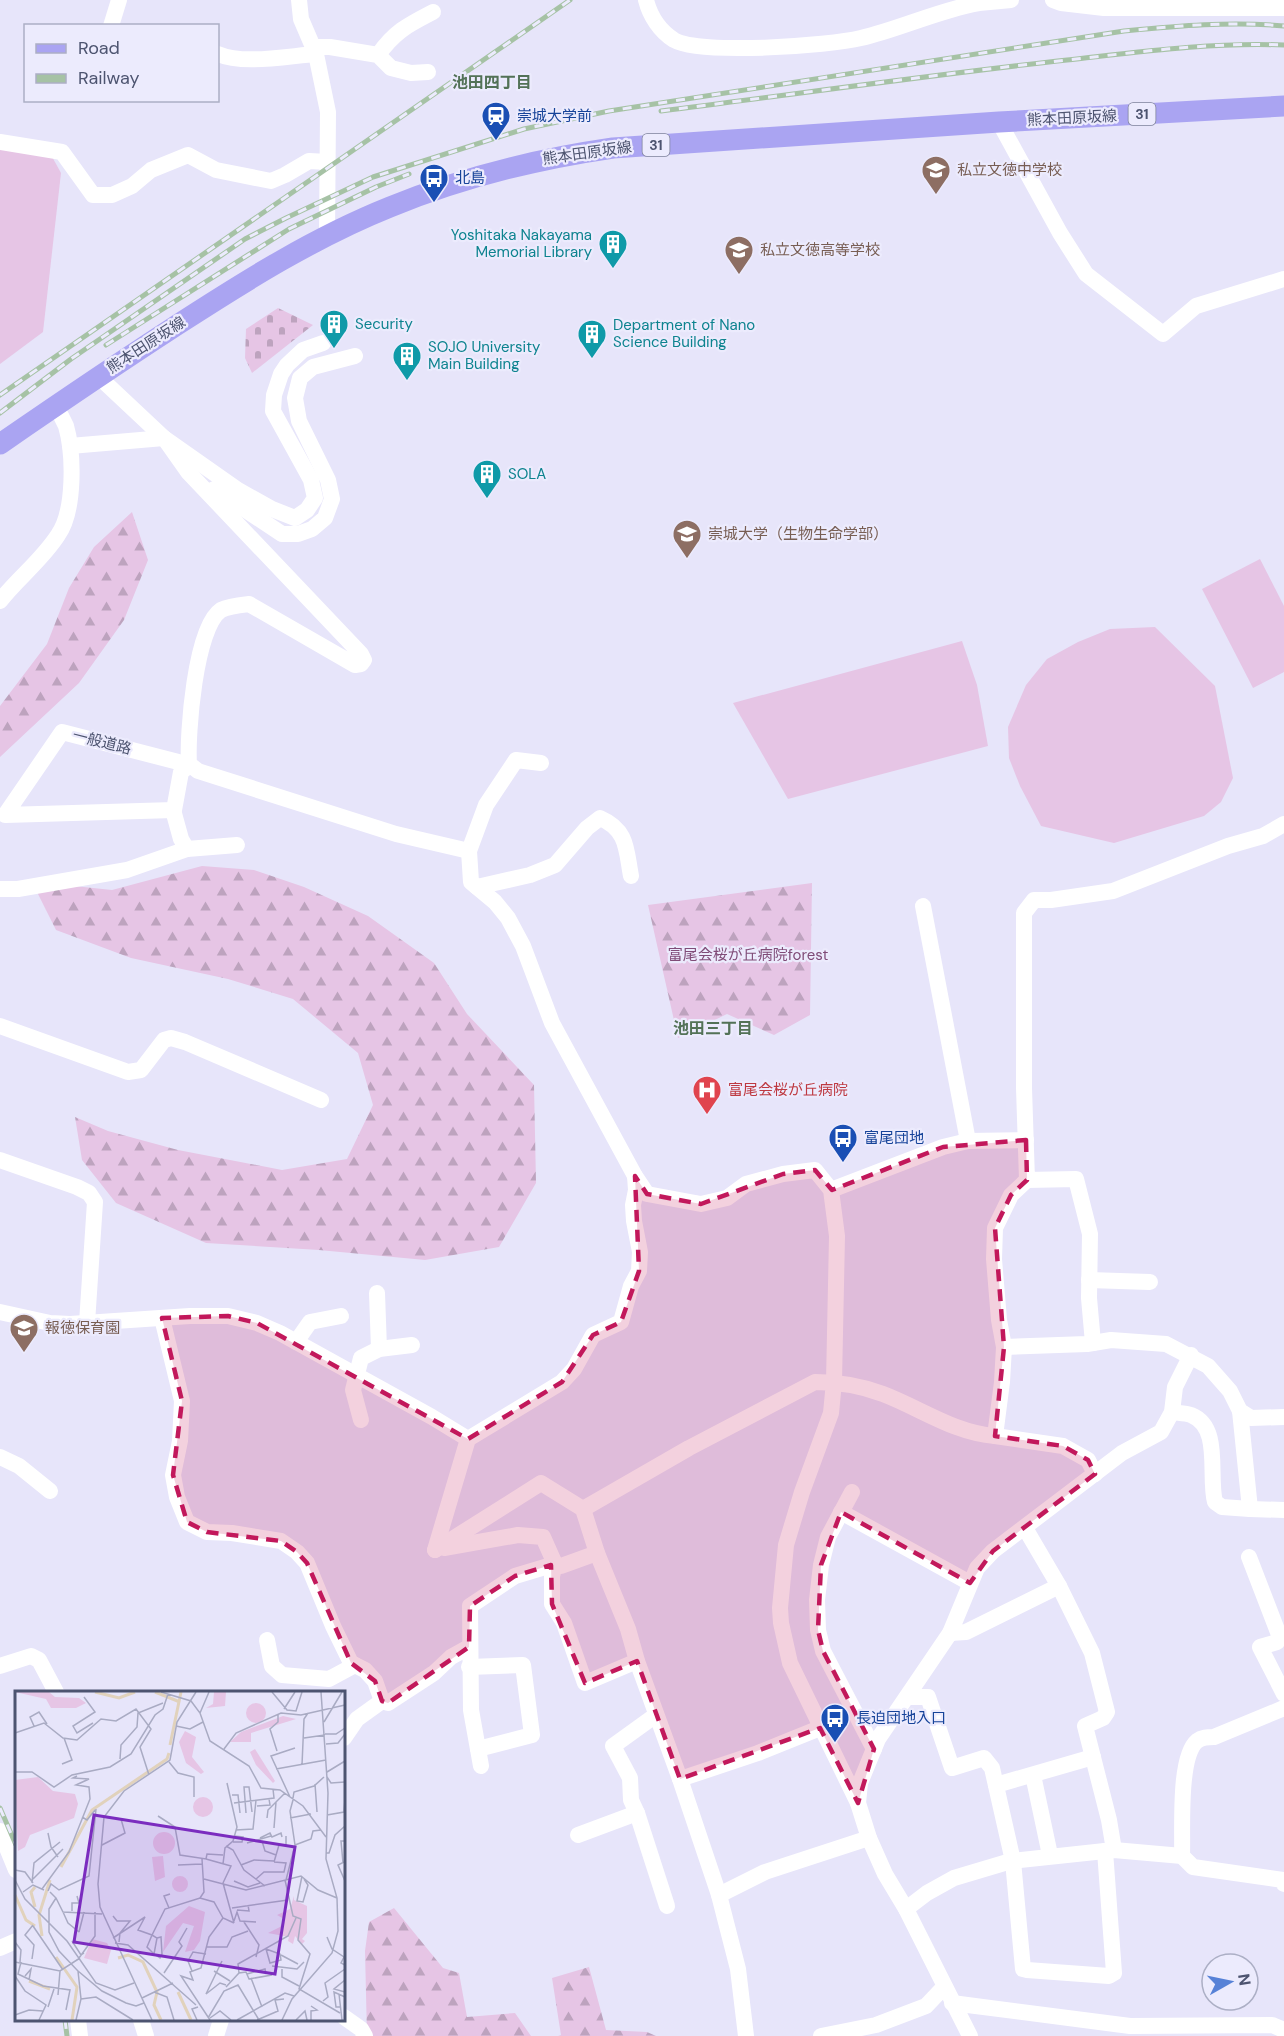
<svg xmlns="http://www.w3.org/2000/svg" width="1284" height="2036" font-family="'DM Sans','Noto Sans JP',sans-serif">
  <style>
    .forest { fill: url(#forest-firs) }
    .cemetery { fill: url(#cemetery-stones) }
    .pitch { fill: #e6c5e5 }
    .lines { fill: none; stroke-linecap: round; stroke-linejoin: round }
    .minor { stroke: #fff; stroke-width: 16 }
    .major { stroke: #aaa4f2; stroke-width: 21 }
    .rail-casing { stroke: #a6c2a5; stroke-width: 5 }
    .rail { stroke: #ecebfd; stroke-width: 3; stroke-dasharray: 9; stroke-linecap: butt }
    .marked { fill: #c2185b; fill-opacity: 0.2; stroke: #c2185b; stroke-width: 4.5; stroke-dasharray: 12 8; stroke-linejoin: round }
    .labels { text-anchor: middle; dominant-baseline: central; stroke-width: 4.5; stroke-linejoin: round; paint-order: stroke }
    .shield { fill: #ecebfd; stroke: #7d819a; stroke-width: 1.5 }
    .shield-label { font-size: 14px; font-weight: bold; fill: #4d5470 }
    .transit-label { font-size: 15px; fill: #164399; stroke: #ecebfd; text-anchor: start }
    .street-label { font-size: 15px; fill: #4d5470; stroke: #ecebfd }
    .education-label { font-size: 15px; fill: #785e54; stroke: #ecebfd; text-anchor: start }
    .culture-label { font-size: 15px; fill: #0d838f; stroke: #ecebfd; text-anchor: start }
    .park-label { font-size: 15px; fill: #804c78; stroke: #ecebfd }
    .health-label { font-size: 15px; fill: #be3a42; stroke: #ecebfd; text-anchor: start }
    .neighbourhood-label { font-size: 16px; font-weight: bold; fill: #537257; stroke: #ecebfd }
    .inset-river { fill: none; stroke: #e1d2bc; stroke-width: 3 }
    .inset-road { fill: none; stroke: #a9abc3; stroke-width: 1.5 }
    .view { fill: #7b2cbf; fill-opacity: 0.15; stroke: #7b2cbf; stroke-width: 3 }
    .inset-edge { fill: none; stroke: #4d5470; stroke-width: 3 }
  </style>
  <defs>
    <pattern id="forest-firs" width="22" height="20" patternUnits="userSpaceOnUse" patternTransform="scale(1.5)"><rect width="22" height="20" fill="#e6c5e5"/><path d="M5 1l3.5 6h-7zM16 11l3.5 6h-7z" fill="#bda3be"/></pattern>
    <pattern id="cemetery-stones" width="16" height="16" patternUnits="userSpaceOnUse" patternTransform="scale(1.5)"><rect width="16" height="16" fill="#e6c5e5"/><path d="M2 7V4a2 2 0 0 1 4 0v3zM10 15v-3a2 2 0 0 1 4 0v3z" fill="#bda3be"/></pattern>
  </defs>
  <rect width="100%" height="100%" fill="#e7e5fa"/>
  <g class="forest">
    <polygon points="132,512 148,560 124,620 79,683 0,757 0,706 47,644 69,588 94,547"/>
    <polygon points="202,866 254,870 304,887 368,916 434,963 467,1014 534,1085 536,1183 499,1247 425,1260 319,1250 206,1243 116,1203 82,1160 75,1117 108,1131 178,1150 282,1170 347,1159 373,1105 358,1053 293,999 228,979 131,958 56,930 37,892 74,886 112,890"/>
    <polygon points="812,883 810,1015 774,1035 727,1014 678,1038 648,905"/>
    <polygon points="394,1908 443,1968 459,1973 467,2017 515,2013 531,2036 367,2036 365,1951 369,1922"/>
    <polygon points="589,1967 606,2030 647,2032 656,2036 558,2036 561,2035 552,1978"/>
  </g>
  <polygon class="cemetery" points="278,308 313,325 252,373 245,358 246,329"/>
  <g class="pitch">
    <polygon points="0,146 50,153 61,173 43,332 0,364"/>
    <polygon points="1260,559 1284,606 1284,672 1253,688 1202,589"/>
    <polygon points="1155,627 1215,686 1233,778 1221,802 1204,816 1114,843 1041,826 1020,786 1009,758 1008,727 1026,685 1047,659 1078,642 1110,629"/>
    <polygon points="962,641 977,685 988,746 788,799 733,703"/>
  </g>
  <g class="lines">
    <g class="minor">
      <polyline points="299,0 301,19 316,54 328,112 327,235"/>
      <path d="M646 0C650 16 660 31 674 40 699 55 829 46 861 38 900 29 939 10 979 3 990 2 1000 1 1011 0"/>
      <polyline points="1053,0 1061,3 1104,8 1284,8"/>
      <polyline points="111,26 119,0"/>
      <polyline points="313,47 330,47 378,55 391,68 411,73 428,72"/>
      <path d="M218 54C243 65 288 56 316 54"/>
      <path d="M378 55C395 31 408 25 433 12"/>
      <polyline points="999,122 1060,233 1086,274 1163,334 1196,306 1284,279"/>
      <polyline points="0,142 62,152 93,195 112,195 132,186 151,170 188,155 216,170 271,181 285,175 309,161 328,162"/>
      <path d="M99 377 164 438 188 472 361 654 364 660 361 664 355 665 249 604C240 605 229 606 221 610 195 627 187 735 189 764L198 771 396 834 469 851"/>
      <polyline points="70,446 164,438 238,490 272,509 295,518 307,510 315,498 311,480 273,411 274,395 281,374 287,365 303,350 323,343"/>
      <polyline points="214,489 282,534 298,534 312,529 325,518 332,499 328,480 299,421 295,398 300,378 313,367 355,356"/>
      <path d="M0 601C18 578 42 560 58 535 75 511 74 454 66 426 63 419 59 412 55 406"/>
      <polygon points="62,732 190,765 181,772 174,810 5,815"/>
      <polyline points="541,763 516,760 486,805 469,851 471,882 495,902 508,918 523,946 552,1023 635,1176 647,1194 701,1204 727,1198 746,1184 783,1174 815,1170 831,1190 837,1236 834,1382 831,1413 802,1492 786,1545 780,1608 781,1623 790,1663 858,1803 869,1838 885,1874 906,1909 970,2036"/>
      <polyline points="187,849 237,845"/>
      <path d="M477 887 530 875 555 865 587 828 600 818C628 830 626 850 631 876"/>
      <polyline points="0,889 18,889 127,870 187,849 181,839 173,810"/>
      <polyline points="923,906 968,1141"/>
      <polyline points="0,1026 128,1072 141,1070 164,1040 171,1038 185,1042 321,1100"/>
      <polyline points="0,1160 77,1187 89,1193 95,1202 87,1323"/>
      <polyline points="831,1190 943,1147 968,1141 1026,1140"/>
      <polyline points="1089,1280 1150,1282"/>
      <polyline points="377,1293 379,1349"/>
      <polyline points="0,1312 50,1323 70,1324 190,1316 228,1316 257,1323 280,1333 432,1417 468,1439"/>
      <polyline points="162,1318 182,1401 180,1441 173,1475 177,1497 187,1522 207,1532 232,1533 281,1541 297,1552 307,1563 333,1626 351,1663 365,1670 375,1681 382,1701"/>
      <polyline points="296,1342 310,1322 341,1316"/>
      <polyline points="1093,1343 1089,1298 1090,1234 1076,1179 1027,1180 1024,1088 1024,913 1034,900 1051,900 1113,891 1228,846 1263,836 1284,824"/>
      <polyline points="1004,1347 1087,1344 1111,1340 1166,1344 1208,1366 1230,1391 1240,1411 1251,1418 1284,1417"/>
      <polyline points="1240,1411 1250,1509 1284,1510"/>
      <path d="M1172 1412C1177 1413 1185 1413 1191 1415 1222 1427 1208 1476 1215 1502L1222 1507 1250 1509"/>
      <polyline points="361,1420 353,1390 361,1358 379,1349 412,1345"/>
      <polyline points="995,1436 1063,1446 1088,1460 1095,1474"/>
      <polyline points="0,1457 19,1466 50,1491"/>
      <polyline points="852,1492 828,1537 821,1565 817,1600 818,1630 823,1651 874,1749"/>
      <path d="M583 1509 689 1448 815 1382C837 1382 862 1386 883 1394 920 1408 954 1433 995 1436L1002 1382 1004 1347 999 1320 994 1259 995 1228 1011 1195 1027 1180"/>
      <polyline points="841,1512 970,1583"/>
      <polyline points="1025,1528 1059,1586 1092,1653 1107,1712 1103,1718 1085,1726 1109,1820 1114,1850"/>
      <polyline points="444,1548 518,1535 543,1537 555,1564 515,1576 470,1606 471,1710 481,1766"/>
      <polyline points="435,1550 541,1483 583,1509 597,1553 628,1629 637,1661 680,1779 719,1895 738,1969 746,2036"/>
      <polyline points="435,1550 468,1439 562,1382 574,1369 593,1335 621,1322 631,1286 639,1271 640,1252 634,1221 633,1205 636,1190 635,1176"/>
      <polyline points="597,1553 561,1566 555,1564 552,1576 552,1604 564,1623 585,1683 637,1661"/>
      <polyline points="1249,1557 1279,1635 1277,1642 1260,1647 1284,1694"/>
      <polyline points="950,1633 966,1632 1059,1586"/>
      <polyline points="267,1640 272,1666 282,1675 329,1679 355,1665"/>
      <polyline points="0,1666 31,1656 39,1660 56,1692"/>
      <polyline points="469,1667 523,1665 532,1735 478,1749"/>
      <polyline points="907,1697 928,1697 952,1768 984,1758 992,1768 1013,1861 1023,1969 1027,1970 1109,1976 1114,1973 1105,1851"/>
      <polyline points="382,1701 388,1703 434,1673 451,1657 469,1647"/>
      <polyline points="344,1738 357,1719 382,1701"/>
      <polyline points="1033,1775 1050,1855"/>
      <polyline points="680,1779 758,1753 820,1728"/>
      <polyline points="996,1785 1093,1757"/>
      <polyline points="858,1803 860,1783 878,1739 950,1633 977,1568 993,1551 1122,1453 1161,1432 1172,1412 1175,1387 1191,1355"/>
      <polyline points="637,1813 631,1800 630,1778 613,1746 656,1715"/>
      <polyline points="0,1831 16,1870"/>
      <polyline points="578,1835 637,1813 667,1906"/>
      <path d="M1182 1856C1183 1831 1178 1757 1197 1741 1202 1737 1207 1737 1214 1737L1284 1708"/>
      <polyline points="719,1895 765,1872 869,1838"/>
      <polyline points="906,1909 927,1893 954,1878 1011,1861 1114,1850 1182,1856 1193,1867 1283,1880 1284,1884"/>
      <polyline points="0,1948 16,1941"/>
      <polyline points="952,2003 1130,2026 1272,2025 1284,2030"/>
      <polyline points="344,2017 361,2029 365,2036"/>
      <polyline points="78,2020 80,2036"/>
      <polyline points="141,2020 146,2036"/>
      <polyline points="216,2036 221,2020"/>
      <polyline points="821,2036 876,2025 926,2006 944,1987"/>
    </g>
    <path class="major" d="M0 444C58 404 117 364 177 325 245 281 315 237 390 207 463 177 537 159 613 148L999 122 1284 106"/>
    <g class="rail-casing">
      <g id="rail">
        <path d="M661 111C796 94 931 75 1067 60 1139 52 1211 42 1284 45"/>
        <polyline points="106,345 289,229 376,187 409,174"/>
        <polyline points="0,395 570,0"/>
        <path d="M0 413 71 359 245 239 286 218 373 177 524 129 609 111 1124 31C1177 26 1231 21 1284 26"/>
        <polyline points="0,1808 16,1845"/>
        <polyline points="65,2020 67,2036"/>
      </g>
    </g>
    <use href="#rail" class="rail"/>
  </g>
  <path class="marked" d="M1026 1140 1027 1180 1011 1195 995 1228 1004 1347 995 1436 1063 1446 1088 1460 1095 1474 993 1551 970 1583 841 1512 821 1565 818 1630 823 1651 874 1749 858 1803 820 1728 680 1779 637 1661 585 1683 552 1604 551 1565 515 1576 470 1606 469 1647 388 1703 382 1701 375 1681 351 1663 307 1563 297 1552 281 1541 207 1532 187 1522 173 1475 182 1401 162 1318 228 1316 257 1323 468 1439 562 1382 593 1335 621 1322 639 1271 635 1176 647 1194 701 1204 783 1174 815 1170 832 1190 943 1147Z"/>
  <defs>
    <g id="station-pin" transform="scale(1.5)"><path d="M0 17L-7.5 6A9.5 9.5 0 1 1 7.5 6Z" fill="#1a4fb4" stroke="#ecebfd"/><path d="M-3-6H3Q5-6 5-4V2Q5 4 3 4L4.5 6H3L1.5 4h-3L-3 6H-4.5L-3 4Q-5 4-5 2V-4Q-5-6-3-6ZM-3.5-4v3h7v-3ZM-3.5 1v1.5H-2V1ZM2 1v1.5H3.5V1Z" fill="#fff"/></g>
    <g id="school-pin" transform="scale(1.5)"><path d="M0 17L-7.5 6A9.5 9.5 0 1 1 7.5 6Z" fill="#8d6e63" stroke="#ecebfd"/><path d="M0-5L7-2L0 1L-7-2ZM-4 1L0 2.5L4 1V4Q0 6-4 4Z" fill="#fff"/></g>
    <g id="bus-pin" transform="scale(1.5)"><path d="M0 17L-7.5 6A9.5 9.5 0 1 1 7.5 6Z" fill="#1a4fb4" stroke="#ecebfd"/><path d="M-5-6H5V4H4V6H2V4H-2V6H-4V4H-5ZM-3.5-4V0h7V-4ZM-3.5 1.2v1.5H-2V1.2ZM2 1.2v1.5H3.5V1.2Z" fill="#fff"/></g>
    <g id="building-pin" transform="scale(1.5)"><path d="M0 17L-7.5 6A9.5 9.5 0 1 1 7.5 6Z" fill="#0f9aa8" stroke="#ecebfd"/><path d="M-4-6H4V6H1V3H-1V6H-4ZM-2.5-4.3h1.7v1.8h-1.7ZM.8-4.3h1.7v1.8H.8ZM-2.5-1h1.7V.8h-1.7ZM.8-1h1.7V.8H.8Z" fill="#fff"/></g>
    <g id="university-pin" transform="scale(1.5)"><path d="M0 17L-7.5 6A9.5 9.5 0 1 1 7.5 6Z" fill="#8d6e63" stroke="#ecebfd"/><path d="M0-5L7-2L0 1L-7-2ZM-4 1L0 2.5L4 1V4Q0 6-4 4Z" fill="#fff"/></g>
    <g id="hospital-pin" transform="scale(1.5)"><path d="M0 17L-7.5 6A9.5 9.5 0 1 1 7.5 6Z" fill="#e0444e" stroke="#ecebfd"/><path d="M-5-5h3v3.5h4V-5h3V5h-3V1.5h-4V5h-3Z" fill="#fff"/></g>
  </defs>
  <g fill-rule="evenodd">
    <use href="#station-pin" x="496" y="116"/>
    <use href="#school-pin" x="936" y="170"/>
    <use href="#bus-pin" x="434" y="178"/>
    <use href="#building-pin" x="613" y="244"/>
    <use href="#school-pin" x="739" y="250"/>
    <use href="#building-pin" x="334" y="324"/>
    <use href="#building-pin" x="592" y="334"/>
    <use href="#building-pin" x="407" y="356"/>
    <use href="#building-pin" x="487" y="474"/>
    <use href="#university-pin" x="687" y="534"/>
    <use href="#hospital-pin" x="707" y="1090"/>
    <use href="#bus-pin" x="843" y="1138"/>
    <use href="#school-pin" x="24" y="1328"/>
    <use href="#bus-pin" x="835" y="1718"/>
  </g>
  <g class="labels">
    <g class="shield">
      <rect x="1128.5" y="103" width="27" height="22" rx="4.5"/>
      <rect x="642.5" y="134" width="27" height="22" rx="4.5"/>
    </g>
    <g class="shield-label">
      <text x="1142" y="114">31</text>
      <text x="656" y="145">31</text>
    </g>
    <g class="transit-label">
      <text x="517" y="116">崇城大学前</text>
      <text x="455" y="178">北島</text>
      <text x="864" y="1138">富尾団地</text>
      <text x="856" y="1718">長迫団地入口</text>
    </g>
    <g class="street-label">
      <text transform="translate(1072 118) rotate(-3)">熊本田原坂線</text>
      <text transform="translate(587 153) rotate(-8)">熊本田原坂線</text>
      <text transform="translate(146 345) rotate(-33)">熊本田原坂線</text>
      <text transform="translate(102 742) rotate(14)">一般道路</text>
    </g>
    <g class="education-label">
      <text x="957" y="170">私立文徳中学校</text>
      <text x="760" y="250">私立文徳高等学校</text>
      <text x="708" y="534">崇城大学（生物生命学部）</text>
      <text x="45" y="1328">報徳保育園</text>
    </g>
    <g class="culture-label">
      <text x="592" y="235" text-anchor="end">Yoshitaka Nakayama<tspan x="592" dy="17">Memorial Library</tspan></text>
      <text x="355" y="324">Security</text>
      <text x="613" y="325">Department of Nano<tspan x="613" dy="17">Science Building</tspan></text>
      <text x="428" y="347">SOJO University<tspan x="428" dy="17">Main Building</tspan></text>
      <text x="508" y="474">SOLA</text>
    </g>
    <g class="park-label">
      <text x="748" y="955">富尾会桜が丘病院forest</text>
    </g>
    <g class="health-label">
      <text x="728" y="1090">富尾会桜が丘病院</text>
    </g>
    <g class="neighbourhood-label">
      <text x="492" y="82">池田四丁目</text>
      <text x="713" y="1028">池田三丁目</text>
    </g>
  </g>
  <g transform="translate(15 1691)">
    <rect width="330" height="330" fill="#e7e5fa"/>
    <path d="M0 1H34L40 6 64 7 71 12 61 17H36L31 8ZM199 1H211L210 15 191 17 198 13ZM268 25 281 28 236 42V51H215L226 41ZM170 40 181 46 177 66 189 81 186 83 171 72 164 51ZM240 58 260 90 258 92 241 74 235 61ZM23 86 38 100 60 103 63 113 59 127 15 144 10 156 3 160 0 89ZM157 193a8 8 0 1 1 16 0a8 8 0 1 1-16 0ZM279 205V209L292 215V242L287 248 290 250 287 253 280 245 278 253 273 250 274 246 253 242 265 236 269 228 262 224 275 218ZM174 215 190 221 185 250 179 259 170 261 179 235 168 232 148 261 151 235Z" fill="#e6c5e5"/>
    <path d="M231 22a10 10 0 1 1 20 0a10 10 0 1 1-20 0ZM178 116a10 10 0 1 1 20 0a10 10 0 1 1-20 0ZM138 152a11 11 0 1 1 22 0a11 11 0 1 1-22 0ZM148 165 150 186 140 190 137 166ZM77 248 92 252 96 259 92 273 69 267Z" fill="#e6c5e5"/>
    <path class="inset-river" d="M80 1 104 7 120 1M140 1 165 11M155 54 166 1M46 176 77 119 152 68 154 62M20 196 16 201 20 216M0 204 11 229 20 235M27 245 24 224 35 189M41 266 62 296 57 329M103 267 113 264 128 271 142 301 139 314 146 329M14 290 35 298M163 301 176 329"/>
    <path class="inset-road" d="M146 1 176 10 185 22 195 50 234 75 246 97 265 99 288 115 311 146M257 1 272 19 281 20 287 1M69 6 80 21 58 35 62 42 78 32M269 18 280 1M185 22 194 1M309 31 327 1M19 35 15 26 24 21 32 33M161 35 175 38 188 31M0 42 29 32 48 47 62 49 86 28 101 30 121 18 136 38 125 56 134 84M310 43H321L330 37M289 47 310 44M311 53 323 52 330 43M209 58 221 42 266 22 286 24 330 14M262 60 255 38 263 31V24M105 68 106 54 122 36 123 22 148 12M154 71 163 82 179 86V106M47 73 57 69 49 47M287 74 289 28 293 22M261 78 311 69M0 81H17L39 96 57 84 95 76 116 63 140 24 148 18 153 3M312 81 330 70M312 86 316 92 330 91M300 93 302 121M217 104H223L225 122M275 106 256 65 280 57M278 107 279 101 299 95 309 86M219 112 259 107 258 98M242 115 255 114 254 108M231 122 229 96H234L237 121M312 124 329 121 330 108M143 125 160 136 165 164 191 168 192 163 208 164M67 126 72 129 80 119M252 127 253 119 270 102M275 127 296 123M259 137 261 111M221 139 238 138 241 109M33 142 36 156 43 166M245 147 255 142 257 146 266 142 267 146M247 150 250 160 261 164M218 151H227L228 146 219 145M232 152 256 145M87 154 110 142 106 128 89 126M280 154 296 148 298 140 306 139M211 155 218 159 229 179 250 195M311 162H314L320 144 330 135M191 168 216 175 208 192 219 232M259 171 264 154H271V145M329 171 323 174 330 190M328 172 326 150H330M208 173 210 157 218 150 222 136 212 92M163 174 187 173M226 174 239 169 259 170M0 179 10 181 18 192M287 185 282 210 288 211 293 194 289 188M18 188 48 158M189 188 231 199 286 185 303 199 322 207M241 188 249 181H269L271 172 259 171M0 189 10 208 52 250 81 292 100 299 119 292M270 189 278 225 286 228 283 249 295 263 284 298 325 322M271 189 280 154 275 120 278 109M219 190 233 196 245 192M17 192 19 172 45 151M27 198 54 161 75 108 74 96 61 94 74 88 58 87 62 85M33 200 36 193 44 199 74 185 81 118M8 201 18 194 29 199M35 201 41 207 34 218V241L44 260 63 280 66 308 61 329M41 207 48 221 87 223M185 207 189 201 187 168M154 217 149 205 155 203M217 217 273 209M222 219 234 220 233 214M57 220V212H64L62 205M48 221 53 232 64 241M98 225 102 230H115L105 242 104 251M219 230 222 221 225 230 241 231M229 231 244 254 241 266M18 235 48 279M64 241 69 221M137 244 142 247 139 263 132 256ZM312 246 317 258 329 266 326 272 330 274M98 247 130 226 123 239 137 244 150 218 185 207 199 211 208 227 219 232M57 250 66 264 69 262M0 251 6 259 5 271M100 252 113 254 181 314M192 256H212L217 246 233 240M251 258 265 263 266 269 255 272ZM139 263 145 267 147 263 146 246 142 247M266 264 283 273M64 267 80 245V221M17 268 19 254 10 244 18 234M207 270 191 303 205 292 211 294M0 271 45 280 65 267M6 271 3 283 28 295 55 299 51 319M257 275 282 278 289 271M267 278V286L284 295M63 280 87 300 111 312 121 315 129 312M177 280 173 270 178 261 191 263M199 280 215 290M149 282 167 255 164 251 172 237M224 282 223 273 273 245 281 227M232 283 250 278 251 283M0 285 10 300 31 314 24 329M10 285 16 278 14 289M236 287 247 316M330 289 319 298 330 301M211 296 224 282 231 281 234 288 257 284M139 301 152 306 159 329M324 303 327 329M43 304 45 280M127 307 158 292M66 308 81 306 118 329M308 310 313 306 310 292 330 278M33 316 39 298M326 316H321L319 301 330 306M0 324 14 319 28 320M193 327 209 300 223 294 244 329M195 327 205 320 216 329M137 329 85 216 83 193 89 126 109 100 155 69 162 31 181 1M182 329 177 318 183 316M195 329 166 285 178 289 175 281 186 277 194 246 208 227M222 329 270 302 279 305M242 329 263 320 260 309 269 308M267 329 277 308 317 262 323 240 322 207 311 168 313 102 306 1M281 329 290 320 292 329M296 329V320L302 319 296 315"/>
    <path class="view" d="M79 124 280 156 260 283 59 251Z"/>
    <rect width="330" height="330" class="inset-edge"/>
  </g>
  <rect x="24" y="24" width="195" height="78" fill="#ecebfd" stroke="#acafc5" stroke-width="1.5"/>
  <rect x="36" y="44" width="30" height="9" fill="#aaa4f2" stroke="#acafc5" stroke-width="1.5"/>
  <text x="78" y="54" font-size="18" fill="#4d5470">Road</text>
  <rect x="36" y="74" width="30" height="9" fill="#a6c2a5" stroke="#acafc5" stroke-width="1.5"/>
  <text x="78" y="84" font-size="18" fill="#4d5470">Railway</text>
  <g transform="translate(1230 1982) rotate(81)"><circle r="28" fill="#ecebfd" stroke="#acafc5" stroke-width="1.5"/>
  <path d="M0-4.5L10 22L0 15L-10 22Z" fill="#5782d7"/>
  <text y="-9" font-size="16" font-weight="bold" text-anchor="middle" fill="#4d5470">N</text>
  </g>
</svg>
